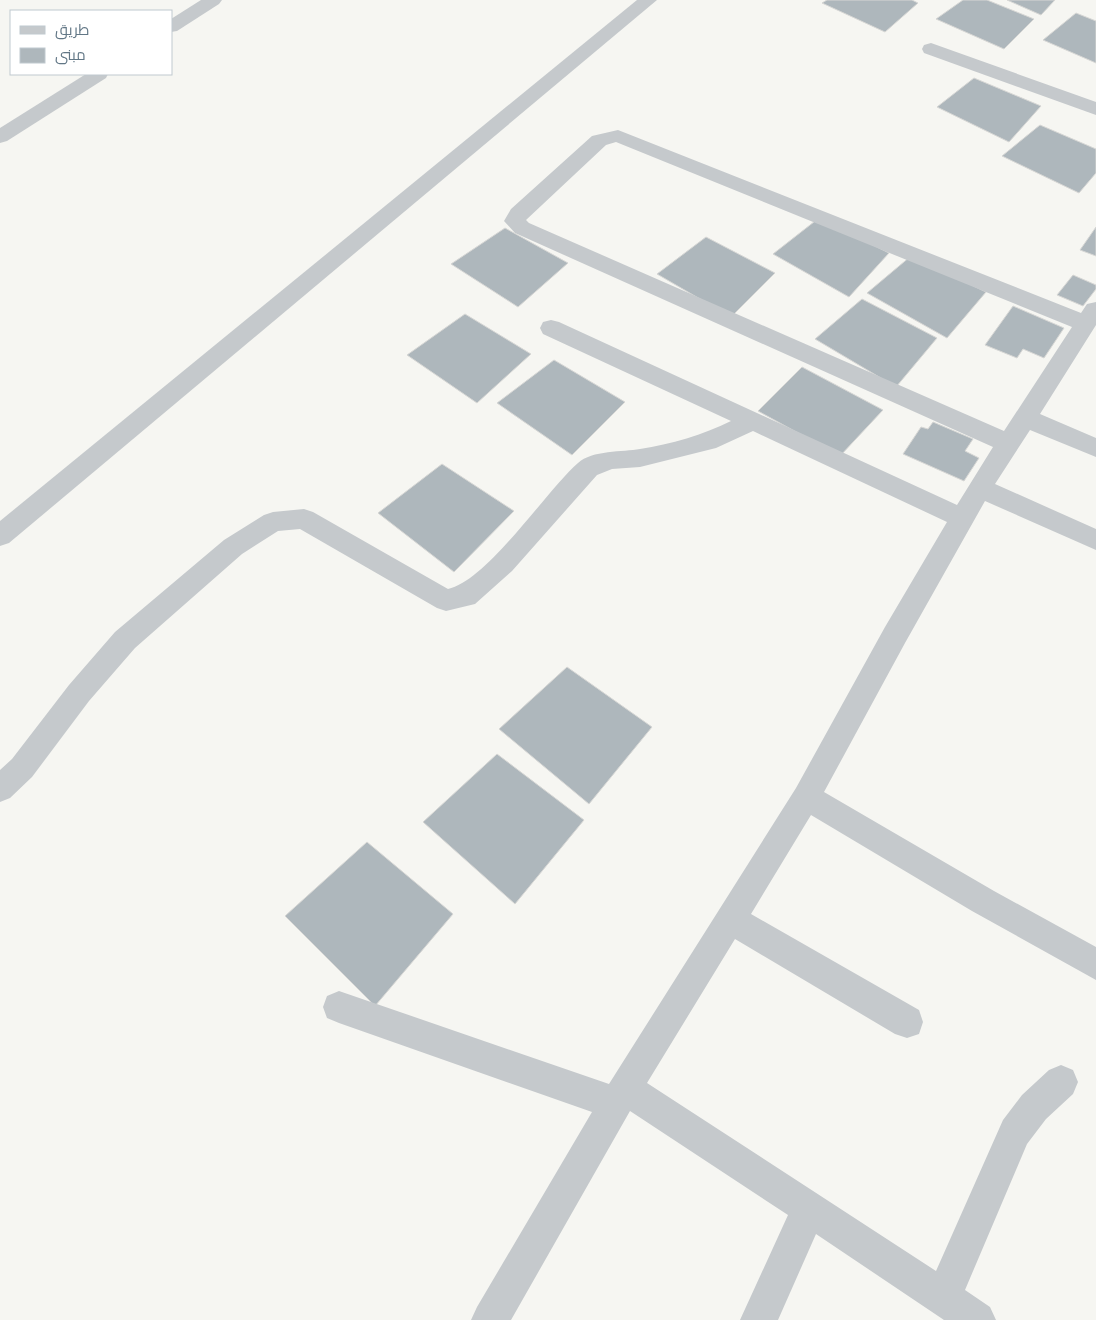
<svg xmlns="http://www.w3.org/2000/svg" width="1096" height="1320" font-family="'Titillium Web',Cairo,sans-serif">
  <style>
    .building { fill: #aeb7bc; stroke: #d7d7d5 }
    .lines { fill: none; stroke-linecap: round; stroke-linejoin: round }
    .minor { fill: #c5c9cc; fill-rule: evenodd }
  </style>
  <rect width="100%" height="100%" fill="#f6f6f2"/>
  <g class="building">
    <polygon points="827,0 912,0 918,3 885,32 822,3"/>
    <polygon points="963,0 987,0 1034,19 1004,49 936,19"/>
    <polygon points="1007,0 1055,0 1041,15"/>
    <polygon points="1076,13 1096,21 1096,63 1043,40"/>
    <polygon points="974,78 1041,106 1009,142 937,107"/>
    <polygon points="1040,125 1096,149 1096,173 1079,193 1002,156"/>
    <polygon points="819,218 889,253 849,297 773,254"/>
    <polygon points="1096,227 1096,256 1080,250"/>
    <polygon points="505,228 568,263 518,307 451,264"/>
    <polygon points="706,237 775,273 731,317 657,274"/>
    <polygon points="911,256 986,292 947,338 867,293"/>
    <polygon points="1073,275 1096,285 1096,289 1083,306 1057,295"/>
    <polygon points="862,299 937,338 896,387 815,339"/>
    <polygon points="1013,306 1064,328 1044,358 1023,349 1017,358 985,345"/>
    <polygon points="465,314 531,354 477,403 407,355"/>
    <polygon points="554,360 625,402 572,455 497,403"/>
    <polygon points="802,367 883,410 840,456 758,411"/>
    <polygon points="933,422 973,439 965,451 979,458 964,481 903,454 921,427 928,429"/>
    <polygon points="442,464 514,511 454,572 378,513"/>
    <polygon points="567,667 652,727 589,804 499,729"/>
    <polygon points="497,754 584,820 515,904 423,822"/>
    <polygon points="367,842 453,914 375,1006 285,916"/>
  </g>
  <g class="lines">
    <g class="minor">
      <polygon points="201,0 222,0 219,4 177,31 171,32 171,19"/>
      <polygon points="637,0 657,0 9,543 0,546 0,521"/>
      <polygon points="931,43 1096,102 1096,115 924,53 922,49 924,45"/>
      <polygon points="86,74 108,74 106,78 7,141 0,143 0,128"/>
      <path d="M618 130 1081 313 1087 304 1096 302V325L1040 414 1096 438V457L1030 430 995 484 1096 529V550L985 501 905 643 824 792 994 891 1096 947V980L972 911 811 815 751 914 919 1010 923 1022 919 1034 907 1038 895 1034 735 939 647 1083 936 1271 1003 1120 1022 1095 1049 1070 1061 1065 1073 1070 1078 1082 1073 1094 1046 1119 1027 1144 965 1290 990 1307 996 1320H944L816 1234 778 1320H740L788 1215 630 1111 511 1320H471L477 1307 592 1112 339 1023 327 1018 323 1007 327 996 339 991 609 1084 796 788 885 627 947 522 753 431 716 448 640 467 612 469 597 475 512 571 475 604 446 611 437 608 300 529 278 531 242 554 135 648 89 701 32 777 10 798 0 802V770L12 759 69 685 115 632 224 540 264 515 273 512 304 509 313 512 448 589C487 581 546 491 578 463 592 450 623 452 640 449 671 444 703 435 731 421L543 334 540 328 543 322 551 320 559 322 957 505 993 447 515 233 504 221 511 209 592 136ZM616 142 1072 327 1004 431 529 223 526 220 606 145Z"/>
    </g>
  </g>
  <rect x="10" y="10" width="162" height="65" fill="#ffffff" stroke="#c0c9cf"/>
  <rect x="20" y="26" width="25" height="8" fill="#c5c9cc" stroke="#c0c9cf"/>
  <text x="55" y="35" font-size="15" fill="#627786">طريق</text>
  <rect x="20" y="48" width="25" height="15" fill="#aeb7bc" stroke="#c0c9cf"/>
  <text x="55" y="60" font-size="15" fill="#627786">مبنى</text>
</svg>
